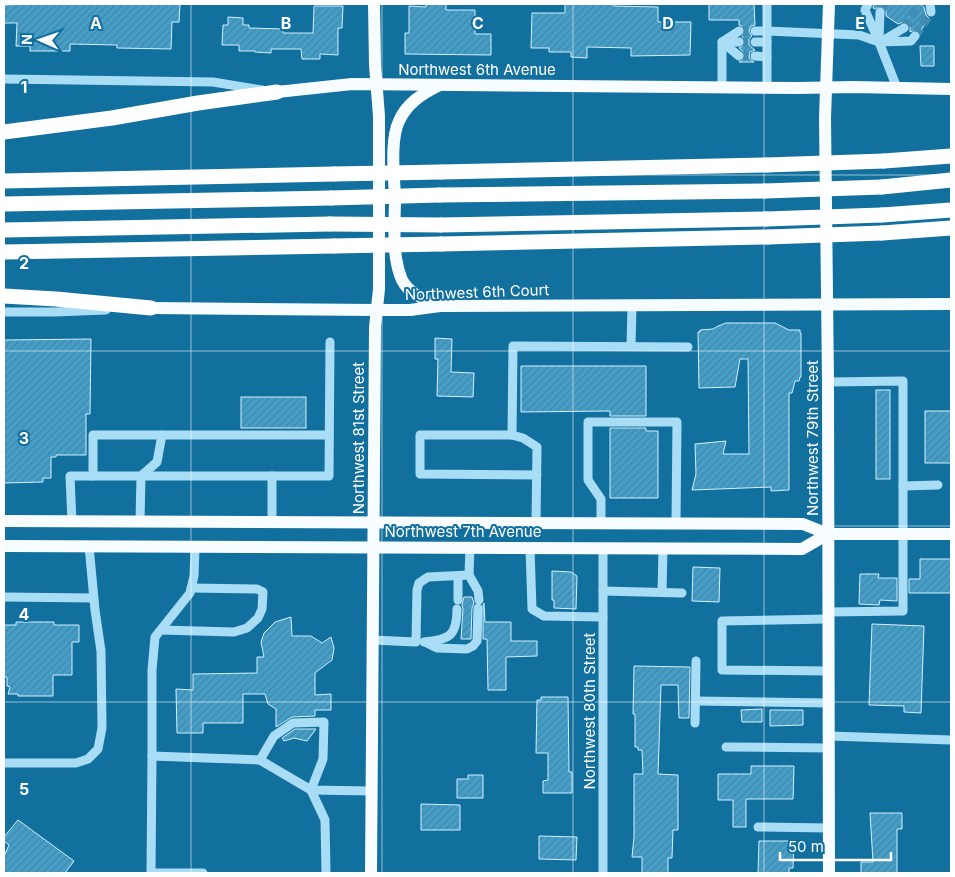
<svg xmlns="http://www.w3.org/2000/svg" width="955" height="877" font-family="Inter,sans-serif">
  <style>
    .building { fill: url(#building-hatch); stroke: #d2f0fe }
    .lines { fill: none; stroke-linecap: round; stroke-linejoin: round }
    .minor-tunnel { stroke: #418db2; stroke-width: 9; stroke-dasharray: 9 4.5; stroke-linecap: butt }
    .minor { stroke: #a9ddf5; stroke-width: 9 }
    .major { stroke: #f7fcff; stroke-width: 12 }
    .highway { stroke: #fff; stroke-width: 15 }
    .highway-bridge { stroke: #fff; stroke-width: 15 }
    .grid { fill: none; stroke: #fff; stroke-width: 1; stroke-opacity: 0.55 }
    .labels { text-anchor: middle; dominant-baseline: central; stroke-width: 4; stroke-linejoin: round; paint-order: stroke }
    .street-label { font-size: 15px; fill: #fff; stroke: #12709f }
    .grid-label { font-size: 16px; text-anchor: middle; font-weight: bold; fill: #fff; stroke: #12709f; stroke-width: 4; stroke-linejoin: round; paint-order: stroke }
  </style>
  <defs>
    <pattern id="building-hatch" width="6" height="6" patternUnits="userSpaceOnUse" patternTransform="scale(1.25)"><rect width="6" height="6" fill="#449ec8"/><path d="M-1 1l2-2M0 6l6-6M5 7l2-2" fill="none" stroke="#4685a3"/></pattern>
  </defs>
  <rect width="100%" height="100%" fill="#12709f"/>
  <g class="building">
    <polygon points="26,4 180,4 179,22 172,22 171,49 117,48 117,45 70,44 70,51 30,51 30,46 16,46 17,23 4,23 4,5"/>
    <polygon points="426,4 446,4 446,10 475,10 475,34 491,34 491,55 405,54 405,33 409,33 409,6 426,7"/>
    <polygon points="565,4 614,4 614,6 658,7 658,22 691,22 690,55 631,56 631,48 587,47 587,58 571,57 571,52 549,52 549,48 531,48 532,13 565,13"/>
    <polygon points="709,4 754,4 755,25 751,26 749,31 752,36 749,39 749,45 755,50 750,52 749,56 750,59 754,62 739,62 743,60 745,57 745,53 739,48 745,45 745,39 742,37 745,30 742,26 739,25 739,20 709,20"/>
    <polygon points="874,4 919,4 924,7 926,15 929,18 920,32 915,30 910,32 910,27 907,23 903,22 898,24 886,16 886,10 884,7 880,6 875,9 873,8"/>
    <polygon points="314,6 343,6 342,28 338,28 338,55 320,54 320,59 302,59 301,49 271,49 271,53 255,52 255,51 239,51 239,45 222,45 223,25 228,25 228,17 243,18 243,25 249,25 249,28 283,29 283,33 313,33"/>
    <polygon points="920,46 934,46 934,66 921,66"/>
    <polygon points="726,323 775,323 789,330 800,330 800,333 801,333 801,377 800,377 799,381 795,381 792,393 789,393 789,490 771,491 771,487 692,490 696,474 695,444 726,441 723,454 749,454 748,359 740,359 735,387 699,388 698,332 700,332 700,330 713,329 718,326"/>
    <polygon points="435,338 452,339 451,372 474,373 473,397 437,396 438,359 435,359"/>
    <polygon points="91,339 90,414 86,414 86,455 56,455 56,457 51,457 51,478 43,478 43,482 4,483 4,340"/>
    <polygon points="521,366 646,366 646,416 610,416 610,411 521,412"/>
    <rect x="876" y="390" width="14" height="89"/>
    <rect x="241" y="397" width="65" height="31"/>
    <rect x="925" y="411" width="26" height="52"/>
    <polygon points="610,428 646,428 646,431 658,431 658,498 610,498"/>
    <polygon points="920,559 951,559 951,593 909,593 909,579 920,579"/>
    <polygon points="693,567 720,568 719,602 692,601"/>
    <polygon points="552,571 571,572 577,576 576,609 554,608 554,600 552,600"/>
    <polygon points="860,574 879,574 878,578 897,578 897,601 880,600 879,605 859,604"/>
    <polygon points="464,597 472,597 474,603 472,608 471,639 461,639 463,609 462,605"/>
    <polygon points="484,603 485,622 511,622 511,641 537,641 537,656 506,657 506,690 488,690 487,639 483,639 483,605"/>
    <polygon points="291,617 292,636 311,636 322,643 331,637 334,648 332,660 315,673 315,695 331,694 331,710 315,710 315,716 292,717 276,727 276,709 268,704 265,694 243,694 243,723 203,723 203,733 177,733 176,689 193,690 193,674 257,673 257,657 264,657 261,642 264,633 275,622"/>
    <polygon points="16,622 54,622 54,625 79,625 79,642 72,642 72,675 53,675 53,696 18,696 18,694 8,694 10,687 7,686 7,677 4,677 4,625 16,625"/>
    <polygon points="872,624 924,626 921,713 904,712 904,706 869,705"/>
    <polygon points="634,666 690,667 689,718 679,718 678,685 661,685 658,774 678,775 678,830 673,830 672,858 668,858 668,873 642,873 642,857 632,857 634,837 634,774 643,774 642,750 638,750 638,747 635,747 635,714 633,714"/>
    <polygon points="541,697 568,697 569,772 572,772 572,793 543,793 543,781 548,780 548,753 536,753 537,700 541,700"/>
    <polygon points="762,709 762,722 742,722 741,710"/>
    <polygon points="770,710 803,710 803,725 770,726"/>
    <polygon points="295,729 316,729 307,741 294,738 284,741 282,738"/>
    <polygon points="751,766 794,766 793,799 746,799 746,827 733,827 733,800 718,800 718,774 751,774"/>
    <polygon points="468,775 483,775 483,798 457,798 457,779 468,779"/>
    <polygon points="421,804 460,805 460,830 421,830"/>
    <polygon points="870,813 902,813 902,829 897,829 897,873 861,873 861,862 873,862"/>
    <polygon points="18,820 74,861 65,873 4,873 4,856 9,845 4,841 4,837"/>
    <polygon points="539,836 577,837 576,860 539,859"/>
    <polygon points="759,841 794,841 793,868 789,868 789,873 758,873"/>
  </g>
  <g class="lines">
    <g class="minor-tunnel">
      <polyline points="880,12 885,4"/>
      <polyline points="904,28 919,4"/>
      <polyline points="739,31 755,31"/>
      <polyline points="915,36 931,12"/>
      <polyline points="739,42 755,42"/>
      <polyline points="739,56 755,56"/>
    </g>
    <g class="minor">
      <polyline points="868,4 865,10 879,42"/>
      <polyline points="930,4 931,12"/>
      <polyline points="739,31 722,42 739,56"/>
      <polyline points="755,31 767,31 767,4"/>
      <polyline points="879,40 880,12"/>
      <polyline points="882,41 904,28"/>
      <polyline points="755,42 767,42"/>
      <polyline points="879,42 911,41 915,36"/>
      <polyline points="755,56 767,57"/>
      <polyline points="4,79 213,82 262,90"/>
      <polyline points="722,87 722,42 739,42"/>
      <polyline points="767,88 767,31 859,35 879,42 897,88"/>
      <polyline points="4,312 54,312 106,310"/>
      <polyline points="631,346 632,306"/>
      <polyline points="512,435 513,346 688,347"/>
      <polyline points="93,476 93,435 329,435"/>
      <polyline points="903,486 938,485"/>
      <polyline points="72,522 70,476 329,476 330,342"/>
      <polyline points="140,522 141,476 157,462 162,435"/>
      <polyline points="272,522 272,476"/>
      <polyline points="536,523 537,447 523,438 512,435 420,435 420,474 537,475"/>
      <polyline points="601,523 601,499 588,480 588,422 677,422 676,523"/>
      <polyline points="470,547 469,575 478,591 479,600"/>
      <polyline points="530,548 532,609 544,616 603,617"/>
      <polyline points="603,548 603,873"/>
      <polyline points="603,591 682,593"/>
      <polyline points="662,592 663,548"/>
      <polyline points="4,597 93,598"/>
      <polyline points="458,600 458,576"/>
      <polyline points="828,612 903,611 903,381 828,382"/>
      <polyline points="828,619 722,621 722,670 829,671"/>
      <polyline points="161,630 234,632 247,628 258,618 262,609 263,592 257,589 191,588"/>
      <polyline points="372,640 416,642 417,590 419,583 428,577 469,575"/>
      <path d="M424 642C450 640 457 635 457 609"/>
      <polyline points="425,642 437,648 467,649 473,646 477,641 478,608"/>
      <polyline points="696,701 829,703"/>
      <polyline points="695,723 696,661"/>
      <polyline points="829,736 951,740"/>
      <polyline points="726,747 829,748"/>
      <polyline points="152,756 152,670 155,637 190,593 194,576 195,548"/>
      <polyline points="260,760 274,736 293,723 324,722 323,759 311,790 325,820 326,873"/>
      <polyline points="4,763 76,763 88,759 98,749 102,728 101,651 95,610 89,546"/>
      <polyline points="758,827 828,828"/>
      <polyline points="203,873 151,873 152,756 260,760 311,790 371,791"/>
    </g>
    <g class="major">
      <path d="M438 86C422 94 407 103 399 121 390 140 394 175 395 197 395 217 393 238 396 258 397 265 399 273 402 280 409 294 425 300 439 305"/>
      <polyline points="277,92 352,84 797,88 854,87 951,89"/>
      <polyline points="151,308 376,310 410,310 440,306 951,304"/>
      <polyline points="4,521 803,524 828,534 951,534"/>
      <polyline points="4,546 802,549 828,534"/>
      <polyline points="371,873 375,327 379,289 379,116 375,65 374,4"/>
      <polyline points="829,873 828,382 825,118 829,4"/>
    </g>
    <g class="highway">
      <polyline points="4,132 112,118 198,103 277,92"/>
      <polyline points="884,161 951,156"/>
      <polyline points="441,172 767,165"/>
      <polyline points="4,181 334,174"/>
      <polyline points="882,187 951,180"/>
      <polyline points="440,195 765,191"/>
      <polyline points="4,204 331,198"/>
      <polyline points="882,215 951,210"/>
      <polyline points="441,225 766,219"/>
      <polyline points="4,230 330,224"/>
      <polyline points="882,233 951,228"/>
      <polyline points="441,244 768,237"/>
      <polyline points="4,252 334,246"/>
      <polyline points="4,296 56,299 151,308"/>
    </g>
    <g class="highway-bridge">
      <polyline points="767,165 884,161"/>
      <polyline points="334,174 441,172"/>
      <polyline points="765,191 882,187"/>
      <polyline points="331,198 440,195"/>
      <polyline points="766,219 882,215"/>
      <polyline points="330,224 441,225"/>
      <polyline points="768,237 882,233"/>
      <polyline points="334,246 441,244"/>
    </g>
  </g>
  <path class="grid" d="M191 4V873M382 4V873M573 4V873M764 4V873M4 175H951M4 351H951M4 526H951M4 702H951"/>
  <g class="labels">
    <g class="street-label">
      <text x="477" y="69">Northwest 6th Avenue</text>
      <text transform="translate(477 292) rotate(-2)">Northwest 6th Court</text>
      <text transform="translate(358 438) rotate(-90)">Northwest 81st Street</text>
      <text transform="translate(812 438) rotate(-90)">Northwest 79th Street</text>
      <text x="463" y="531">Northwest 7th Avenue</text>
      <text transform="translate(589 711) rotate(-90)">Northwest 80th Street</text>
    </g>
  </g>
  <g class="grid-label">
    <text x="96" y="29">A</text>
    <text x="286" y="29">B</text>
    <text x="478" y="29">C</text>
    <text x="668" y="29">D</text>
    <text x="860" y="29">E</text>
    <text x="24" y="93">1</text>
    <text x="24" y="269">2</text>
    <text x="24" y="444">3</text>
    <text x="24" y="620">4</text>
    <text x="24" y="795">5</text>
  </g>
  <rect width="955" height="877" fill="none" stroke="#ffffff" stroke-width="10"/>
  <g transform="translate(40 40) rotate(272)" stroke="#12709f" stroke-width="4" paint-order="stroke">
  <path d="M0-4L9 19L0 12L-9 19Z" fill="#ffffff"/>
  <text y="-8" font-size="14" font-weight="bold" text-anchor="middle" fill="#ffffff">N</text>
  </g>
  <path d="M780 852v8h111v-8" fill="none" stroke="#ffffff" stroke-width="2.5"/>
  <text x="788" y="852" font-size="15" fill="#ffffff" stroke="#12709f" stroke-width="4" paint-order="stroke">50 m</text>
</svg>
